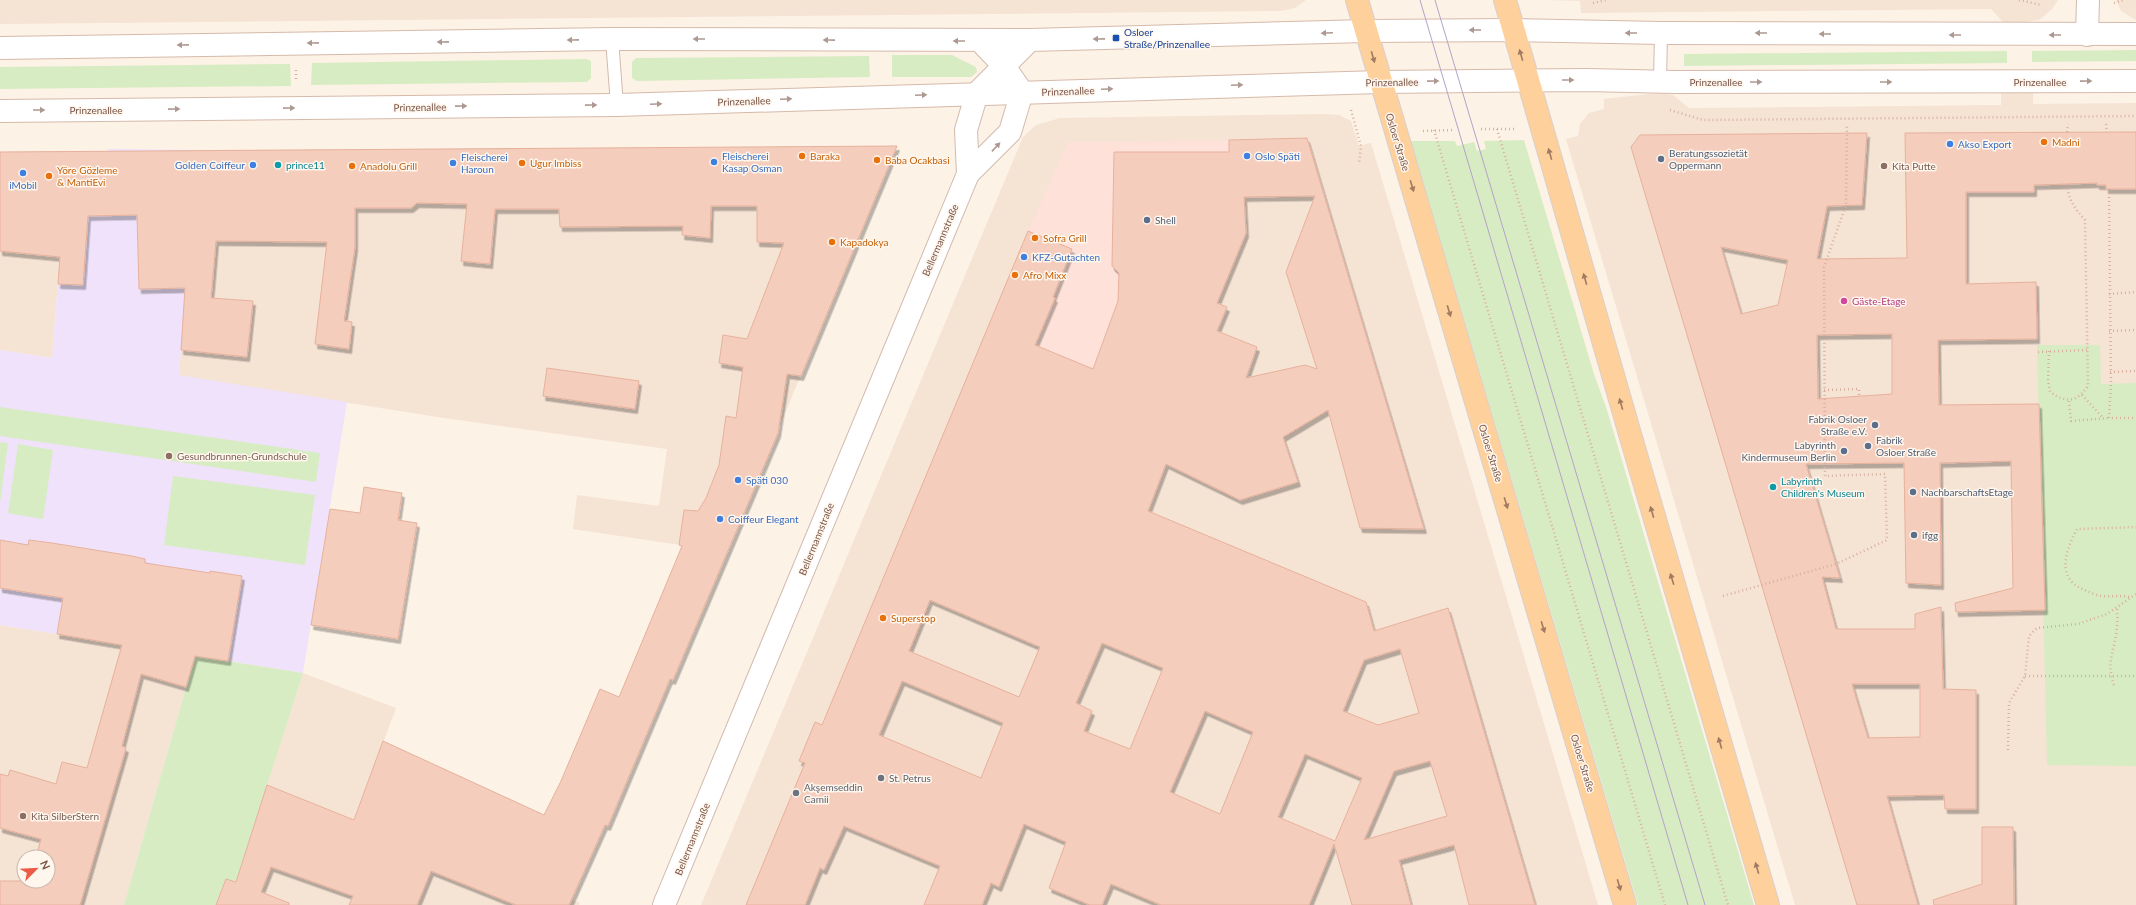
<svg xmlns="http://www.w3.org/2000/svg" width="2136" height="905" font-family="Lato,sans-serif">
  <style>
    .residential { fill: #f5e3d4; fill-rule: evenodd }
    .commercial { fill: #fee1d9 }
    .education { fill: #efe2fa }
    .green { fill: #d8ecc3 }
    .building { fill: #f4cdbc; stroke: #e7b19c; fill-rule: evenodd; filter: url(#shadow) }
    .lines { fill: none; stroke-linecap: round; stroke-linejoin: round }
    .service-casing { stroke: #d2baae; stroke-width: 14 }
    .minor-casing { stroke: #d2baae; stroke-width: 24 }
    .secondary-casing { stroke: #d5baab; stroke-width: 24 }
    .primary-casing { stroke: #d9cfcc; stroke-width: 24 }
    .path { stroke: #d9b09f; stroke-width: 2.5; stroke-dasharray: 1 3; stroke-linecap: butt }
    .service { stroke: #fff; stroke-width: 12 }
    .minor { stroke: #fff; stroke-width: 22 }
    .secondary { stroke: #fff; stroke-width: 22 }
    .primary { stroke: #fed09c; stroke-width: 22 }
    .tram { stroke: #b3a3c8; stroke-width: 1 }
    .oneway { fill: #ae9992 }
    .oneway2 { fill: #a07a62 }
    .transit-dot { fill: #1a4fb4; stroke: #fff6ed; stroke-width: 1.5 }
    .food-dot { fill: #e8710a; stroke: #fff6ed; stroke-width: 1.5 }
    .shop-dot { fill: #3f7fe0; stroke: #fff6ed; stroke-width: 1.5 }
    .service-dot { fill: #5c6f8a; stroke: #fff6ed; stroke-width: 1.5 }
    .culture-dot { fill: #0f9aa8; stroke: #fff6ed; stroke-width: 1.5 }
    .education-dot { fill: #8d6e63; stroke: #fff6ed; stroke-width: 1.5 }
    .hotel-dot { fill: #d1479c; stroke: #fff6ed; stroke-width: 1.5 }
    .worship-dot { fill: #6b7280; stroke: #fff6ed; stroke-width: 1.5 }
    .labels { text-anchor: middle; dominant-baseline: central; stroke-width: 3; stroke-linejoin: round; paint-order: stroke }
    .transit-label { font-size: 10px; fill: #164399; stroke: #fff6ed; text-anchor: start }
    .street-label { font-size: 10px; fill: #785549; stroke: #fff6ed }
    .food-label { font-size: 10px; fill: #c56008; stroke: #fff6ed; text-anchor: start }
    .shop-label { font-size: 10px; fill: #366cbe; stroke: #fff6ed; text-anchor: start }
    .service-label { font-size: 10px; fill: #4e5e75; stroke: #fff6ed; text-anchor: start }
    .culture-label { font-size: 10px; fill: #0d838f; stroke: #fff6ed; text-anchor: start }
    .education-label { font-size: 10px; fill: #785e54; stroke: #fff6ed; text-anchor: start }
    .hotel-label { font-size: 10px; fill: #b23c85; stroke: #fff6ed; text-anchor: start }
    .worship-label { font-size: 10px; fill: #5b616d; stroke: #fff6ed; text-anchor: start }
  </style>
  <defs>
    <filter id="shadow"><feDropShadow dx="2.5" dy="4.5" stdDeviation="0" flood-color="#0004"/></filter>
  </defs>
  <rect width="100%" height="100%" fill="#fdf2e6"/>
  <g class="residential">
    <polygon points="0,0 1306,0 1295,8 1281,11 0,24"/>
    <polygon points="1548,0 2058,0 2052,9 2039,20 2019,23 2004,23 1991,9 1581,13 1580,1"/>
    <polygon points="2116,0 2136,0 2136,20 2121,11"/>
    <polygon points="2001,91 2033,91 2033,104 2136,103 2136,905 1795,905 1566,139 1578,136 1580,124 1589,113 1604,109 1604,99 1659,93 1673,95 1689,108 2001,105"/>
    <polygon points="1326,114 1339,115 1351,121 1359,146 1371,143 1598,905 701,905 1023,137 1036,125 1060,118"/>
    <polygon points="889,146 894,152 727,552 573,529 577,495 659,506 667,449 444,418 179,376 196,150"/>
    <polygon points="68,151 52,358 0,350 0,152"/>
    <path d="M0 625 195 656 124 905H0ZM24 857H48V881H24Z"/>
    <polygon points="303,673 396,708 362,799 467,860 580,903 579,905 216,905 226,879 235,882"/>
  </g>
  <polygon class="commercial" points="1229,140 1229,185 1146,406 1035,345 1072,249 1028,231 1068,142"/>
  <polygon class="education" points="108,149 196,150 179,375 347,402 303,673 0,625 0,350 52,358 68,151 108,151"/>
  <g class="green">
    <polygon points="2136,50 2136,61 2032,62 2032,51"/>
    <polygon points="2007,51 2007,63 1684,66 1684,54"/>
    <polygon points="892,55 952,55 976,67 977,72 971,77 892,77"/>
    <polygon points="869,56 870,77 637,81 632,78 632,62 636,58"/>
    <polygon points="586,59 591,61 591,78 587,82 311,85 312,63"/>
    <polygon points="290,64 291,86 0,89 0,67"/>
    <polygon points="1524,140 1594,374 1607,410 1754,905 1638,905 1411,141 1455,141 1457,146 1474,142 1477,151 1486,149 1484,141"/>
    <polygon points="2037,345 2100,345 2101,384 2136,383 2136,766 2047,765"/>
    <polygon points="0,407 320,453 316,482 0,436"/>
    <polygon points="0,442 8,443 0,503"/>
    <polygon points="18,444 53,450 43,519 8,513"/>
    <polygon points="173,476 315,495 305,565 164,545"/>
    <polygon points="195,656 303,673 236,882 226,879 216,905 124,905"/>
  </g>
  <g class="building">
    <path d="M2136 132V189H2106V185H2097V183L2067 184 2034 185V192H1966V284L2036 282 2037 339 1938 340 1939 405 2039 404 2045 610 1956 612 1955 603 2013 588 2011 461 1940 463 1941 585 1906 583 1904 463 1806 464 1840 578 1822 577 1836 629H1915V614L1941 607 1943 689 1976 690V809H1945L1944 795 1887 796 1918 905H1857L1631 147 1640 135 1867 133 1862 205 1827 206 1817 259 1907 258 1905 133ZM1721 247 1788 260 1778 305 1741 314ZM1892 334V394L1818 399 1817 335ZM1852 684H1920V737L1868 738Z"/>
    <path d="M1307 138 1424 529 1360 528 1328 410 1283 437 1298 482 1240 500 1166 464 1148 511 1366 602 1374 631 1448 608 1535 905H1469L1454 845 1399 860 1411 905H1352L1334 844 1309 905H1161L1111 884 1102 905H1090L1049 888 1066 842 1024 824 999 887 991 883 982 905H924L940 866 844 826 824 870 820 868 805 905H746L805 763 799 761 815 722 822 725 1028 231 1072 249 1053 297 1055 298 1035 345 1093 369 1118 301 1119 273 1112 266 1114 152H1229V140ZM1315 196 1286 272 1317 369 1305 365 1246 378 1257 347 1217 331 1227 307 1217 303 1246 233 1244 197ZM930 600 1040 647 1019 697 909 651ZM1102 643 1163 668 1130 749 1084 731 1092 711 1076 703ZM1400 649 1419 713 1378 725 1343 711 1364 660ZM902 681 1003 723 981 778 879 735ZM1205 711 1253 732 1220 814 1170 792ZM1305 754 1362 778 1335 841 1278 817ZM1430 761 1447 816 1364 840 1394 771Z"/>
    <polygon points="897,146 801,376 787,374 778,433 673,680 670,679 608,826 605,825 569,905 516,905 431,871 417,905 349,905 353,896 271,867 261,892 289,903 289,905 216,905 226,879 236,882 267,785 354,820 383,741 544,815 561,781 600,689 619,697 682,546 679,545 684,510 698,511 706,498 719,465 726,416 736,418 743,367 719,363 723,335 747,339 784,243 757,242 757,206 711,206 710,238 682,235 683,226 560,227 559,209 495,209 490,264 461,261 467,204 417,203 411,208 355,208 355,247 344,321 352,322 349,349 315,344 327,242 216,241 211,298 253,301 247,357 181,350 185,288 139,289 137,215 88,216 83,285 58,284 60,257 0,251 0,152"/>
    <polygon points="547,368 639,381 635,409 543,396"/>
    <polygon points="364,487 402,493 398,520 417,523 398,639 311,625 330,509 360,513"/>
    <polygon points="0,540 28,545 29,540 52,543 132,556 145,559 145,563 210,573 210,571 242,576 228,661 195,656 186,687 141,674 122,746 126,748 80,905 0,905 0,881 48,881 48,857 36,857 41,839 0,828 0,774 8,776 10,770 56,784 62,762 87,768 122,645 57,634 63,598 0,588"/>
    <polygon points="1982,827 2013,827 2014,905 1934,905 1933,900 1982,884"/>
  </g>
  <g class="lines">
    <g class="service-casing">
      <g id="service">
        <polyline points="612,39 617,105"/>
        <polyline points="1660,81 1661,33"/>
      </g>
    </g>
    <g class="minor-casing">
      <g id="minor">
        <polyline points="2087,35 2088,0"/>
        <polyline points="968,174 966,130 977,93 1030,40"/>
        <polyline points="664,905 968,174 1010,132 1022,92 1004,66 980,41"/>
      </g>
    </g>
    <g class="secondary-casing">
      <g id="secondary">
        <polyline points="0,48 612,39 1030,40 1366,31 1514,30 1661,33 2136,34"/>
        <polyline points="0,111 617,105 1380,82 1586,80 1675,82 2136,81"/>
      </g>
    </g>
    <g class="primary-casing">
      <g id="primary">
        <polyline points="1357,0 1625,905"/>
        <polyline points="1505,0 1632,441 1768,905"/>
      </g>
    </g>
    <g class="path">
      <polyline points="2019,0 2041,5"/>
      <polyline points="1593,3 1606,0"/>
      <polyline points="2114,3 2123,0"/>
      <polyline points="296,70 296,81"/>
      <polyline points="1351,110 1361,146 1359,164"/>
      <polyline points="1670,110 1703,120 2136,116"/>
      <polyline points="2106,124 2107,132"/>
      <polyline points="1481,129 1514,129"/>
      <polyline points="1497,129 1728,905"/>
      <polyline points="1434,130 1665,905"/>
      <polyline points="1423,131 1452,130"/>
      <polyline points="2067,132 2068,124"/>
      <polyline points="2109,189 2111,384 2109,418 2136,418"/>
      <polyline points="2109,294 2136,292"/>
      <polyline points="2109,331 2136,330"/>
      <path d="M2049 351 2048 381 2050 392C2067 403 2076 403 2088 386L2085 220C2075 209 2068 199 2067 184"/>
      <polyline points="2038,352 2087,350"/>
      <polyline points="2110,372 2136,371"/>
      <polyline points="1824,390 1859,389 1859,396"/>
      <polyline points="2082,395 2103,418"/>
      <polyline points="2069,401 2071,421 2109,418"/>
      <polyline points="1723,596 1836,564 1887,540 1885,474 1825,476 1824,267 1846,205 1847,125"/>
      <path d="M2129 597C2120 595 2111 597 2101 596 2096 595 2091 593 2087 591 2055 580 2065 552 2077 529L2136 527"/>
      <polyline points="2025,676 2136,676"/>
      <path d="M2114 685C2105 660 2116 649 2117 626 2118 620 2117 614 2117 607"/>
      <polyline points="2008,750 2009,703 2025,676 2029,636 2037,628 2078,624 2107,614 2136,594"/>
    </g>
    <use href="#service" class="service"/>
    <use href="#minor" class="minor"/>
    <use href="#secondary" class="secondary"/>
    <use href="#primary" class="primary"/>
    <g class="tram">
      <polyline points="1420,0 1688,905"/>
      <polyline points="1435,0 1705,905"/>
    </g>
  </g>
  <defs><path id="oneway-solid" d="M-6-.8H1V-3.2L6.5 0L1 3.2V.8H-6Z"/></defs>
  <g class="oneway">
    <use href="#oneway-solid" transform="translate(1475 30) rotate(180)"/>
    <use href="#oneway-solid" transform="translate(1327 33) rotate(178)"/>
    <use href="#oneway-solid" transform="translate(1631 33) rotate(-180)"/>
    <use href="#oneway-solid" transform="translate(1761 33) rotate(-180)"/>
    <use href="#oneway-solid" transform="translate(1825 34) rotate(-180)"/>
    <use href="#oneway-solid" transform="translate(1955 35) rotate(-180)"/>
    <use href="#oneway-solid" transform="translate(2055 35) rotate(180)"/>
    <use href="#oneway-solid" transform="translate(699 39) rotate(-180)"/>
    <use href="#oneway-solid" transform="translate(1099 39) rotate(179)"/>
    <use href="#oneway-solid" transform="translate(573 40) rotate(179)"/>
    <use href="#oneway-solid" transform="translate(829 40) rotate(-179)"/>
    <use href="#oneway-solid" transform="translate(959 41) rotate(180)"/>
    <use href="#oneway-solid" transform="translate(443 42) rotate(179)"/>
    <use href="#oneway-solid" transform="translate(313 43) rotate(179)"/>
    <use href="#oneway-solid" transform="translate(183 45) rotate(179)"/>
    <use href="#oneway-solid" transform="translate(1568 80)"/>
    <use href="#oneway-solid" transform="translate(1433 81) rotate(-1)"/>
    <use href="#oneway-solid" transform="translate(2086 81) rotate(-1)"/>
    <use href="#oneway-solid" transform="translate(1756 82)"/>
    <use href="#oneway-solid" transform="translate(1886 82)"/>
    <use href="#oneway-solid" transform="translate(1237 85) rotate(-2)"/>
    <use href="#oneway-solid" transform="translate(1107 89) rotate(-2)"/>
    <use href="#oneway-solid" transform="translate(921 95) rotate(-2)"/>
    <use href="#oneway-solid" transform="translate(786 99) rotate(-2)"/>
    <use href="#oneway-solid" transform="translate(656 104) rotate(-2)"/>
    <use href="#oneway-solid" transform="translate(591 105) rotate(-1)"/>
    <use href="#oneway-solid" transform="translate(461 106) rotate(-1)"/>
    <use href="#oneway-solid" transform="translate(289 108) rotate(-1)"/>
    <use href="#oneway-solid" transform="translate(174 109) rotate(-1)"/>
    <use href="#oneway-solid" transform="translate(39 110)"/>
    <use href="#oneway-solid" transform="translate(996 147) rotate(-47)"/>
  </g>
  <g class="oneway2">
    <use href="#oneway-solid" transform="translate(1521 55) rotate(-106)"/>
    <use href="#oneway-solid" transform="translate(1373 57) rotate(74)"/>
    <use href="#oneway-solid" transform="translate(1550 154) rotate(-106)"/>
    <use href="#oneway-solid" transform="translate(1412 186) rotate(73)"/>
    <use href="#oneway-solid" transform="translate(1585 279) rotate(-106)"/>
    <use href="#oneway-solid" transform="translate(1449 311) rotate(73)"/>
    <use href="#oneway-solid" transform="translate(1621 404) rotate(-106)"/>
    <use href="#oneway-solid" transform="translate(1506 503) rotate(73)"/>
    <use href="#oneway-solid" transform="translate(1652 512) rotate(-106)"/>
    <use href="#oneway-solid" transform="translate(1672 579) rotate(-107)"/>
    <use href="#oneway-solid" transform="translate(1543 627) rotate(73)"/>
    <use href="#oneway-solid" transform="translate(1720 743) rotate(-106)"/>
    <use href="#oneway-solid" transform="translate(1757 868) rotate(-106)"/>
    <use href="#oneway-solid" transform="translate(1619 885) rotate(74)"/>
  </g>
  <rect class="transit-dot" x="1112" y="34" width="8" height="8" rx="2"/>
  <g class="food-dot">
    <circle cx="2044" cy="142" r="4"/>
    <circle cx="802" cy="156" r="4"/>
    <circle cx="877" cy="160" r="4"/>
    <circle cx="522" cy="163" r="4"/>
    <circle cx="352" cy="166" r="4"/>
    <circle cx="49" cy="176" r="4"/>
    <circle cx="1035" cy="238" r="4"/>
    <circle cx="832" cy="242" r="4"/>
    <circle cx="1015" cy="275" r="4"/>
    <circle cx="883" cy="618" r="4"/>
  </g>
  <g class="shop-dot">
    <circle cx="1950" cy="144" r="4"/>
    <circle cx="1247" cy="156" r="4"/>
    <circle cx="714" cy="162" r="4"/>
    <circle cx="453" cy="163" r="4"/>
    <circle cx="253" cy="165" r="4"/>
    <circle cx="23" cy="173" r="4"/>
    <circle cx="1024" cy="257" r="4"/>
    <circle cx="738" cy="480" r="4"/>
    <circle cx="720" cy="519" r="4"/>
  </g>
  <g class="service-dot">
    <circle cx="1661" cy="159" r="4"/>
    <circle cx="1147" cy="220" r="4"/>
    <circle cx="1875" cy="425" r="4"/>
    <circle cx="1868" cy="446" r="4"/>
    <circle cx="1844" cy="451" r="4"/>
    <circle cx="1913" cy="492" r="4"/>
    <circle cx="1914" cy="535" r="4"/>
  </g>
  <g class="culture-dot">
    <circle cx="278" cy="165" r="4"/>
    <circle cx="1773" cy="487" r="4"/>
  </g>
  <g class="education-dot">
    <circle cx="1884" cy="166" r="4"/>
    <circle cx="169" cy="456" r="4"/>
    <circle cx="23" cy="816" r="4"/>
  </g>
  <circle class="hotel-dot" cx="1844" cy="301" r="4"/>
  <g class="worship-dot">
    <circle cx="881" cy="778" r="4"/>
    <circle cx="796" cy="793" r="4"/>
  </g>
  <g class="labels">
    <g class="transit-label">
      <text x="1124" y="32">Osloer<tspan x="1124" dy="12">Straße/Prinzenallee</tspan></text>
    </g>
    <g class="street-label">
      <text transform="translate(1392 82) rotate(-1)">Prinzenallee</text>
      <text x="1716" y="82">Prinzenallee</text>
      <text x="2040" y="82">Prinzenallee</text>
      <text transform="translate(1068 91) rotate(-2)">Prinzenallee</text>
      <text transform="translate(744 101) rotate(-2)">Prinzenallee</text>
      <text transform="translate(420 107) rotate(-1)">Prinzenallee</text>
      <text x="96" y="110">Prinzenallee</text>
      <text transform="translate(1398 142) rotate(73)">Osloer Straße</text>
      <text transform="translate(940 240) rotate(-67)">Bellermannstraße</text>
      <text transform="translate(1491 453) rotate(73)">Osloer Straße</text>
      <text transform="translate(816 539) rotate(-68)">Bellermannstraße</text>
      <text transform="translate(1583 763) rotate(73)">Osloer Straße</text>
      <text transform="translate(692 839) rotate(-68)">Bellermannstraße</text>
    </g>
    <g class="food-label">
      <text x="2052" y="142">Madni</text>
      <text x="810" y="156">Baraka</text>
      <text x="885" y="160">Baba Ocakbasi</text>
      <text x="530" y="163">Ugur Imbiss</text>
      <text x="360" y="166">Anadolu Grill</text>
      <text x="57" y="170">Yöre Gözleme<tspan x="57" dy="12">&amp; MantiEvi</tspan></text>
      <text x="1043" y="238">Sofra Grill</text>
      <text x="840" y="242">Kapadokya</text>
      <text x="1023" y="275">Afro Mixx</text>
      <text x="891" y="618">Superstop</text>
    </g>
    <g class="shop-label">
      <text x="1958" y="144">Akso Export</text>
      <text x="722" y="156">Fleischerei<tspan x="722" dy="12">Kasap Osman</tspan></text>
      <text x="1255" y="156">Oslo Späti</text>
      <text x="461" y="157">Fleischerei<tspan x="461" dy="12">Haroun</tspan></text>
      <text x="245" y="165" text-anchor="end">Golden Coiffeur</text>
      <text x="23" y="185" text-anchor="middle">iMobil</text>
      <text x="1032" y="257">KFZ-Gutachten</text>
      <text x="746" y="480">Späti 030</text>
      <text x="728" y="519">Coiffeur Elegant</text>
    </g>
    <g class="service-label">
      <text x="1669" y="153">Beratungssozietät<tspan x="1669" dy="12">Oppermann</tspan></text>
      <text x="1155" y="220">Shell</text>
      <text x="1867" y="419" text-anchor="end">Fabrik Osloer<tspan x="1867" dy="12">Straße e.V.</tspan></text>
      <text x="1876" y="440">Fabrik<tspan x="1876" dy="12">Osloer Straße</tspan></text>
      <text x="1836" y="445" text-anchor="end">Labyrinth<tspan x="1836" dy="12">Kindermuseum Berlin</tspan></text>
      <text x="1921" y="492">NachbarschaftsEtage</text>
      <text x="1922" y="535">ifgg</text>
    </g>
    <g class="culture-label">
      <text x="286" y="165">prince11</text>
      <text x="1781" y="481">Labyrinth<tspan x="1781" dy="12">Children's Museum</tspan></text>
    </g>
    <g class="education-label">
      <text x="1892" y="166">Kita Putte</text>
      <text x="177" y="456">Gesundbrunnen-Grundschule</text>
      <text x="31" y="816">Kita SilberStern</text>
    </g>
    <g class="hotel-label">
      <text x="1852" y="301">Gäste-Etage</text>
    </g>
    <g class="worship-label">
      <text x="889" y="778">St. Petrus</text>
      <text x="804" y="787">Akşemseddin<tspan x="804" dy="12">Camii</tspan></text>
    </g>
  </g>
  <g transform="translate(36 869) rotate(66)"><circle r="19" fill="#fff6ed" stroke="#c9b6ab"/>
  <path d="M0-3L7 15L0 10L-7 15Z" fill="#ec5b46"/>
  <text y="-6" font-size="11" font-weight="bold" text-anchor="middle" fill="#785549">N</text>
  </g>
</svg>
